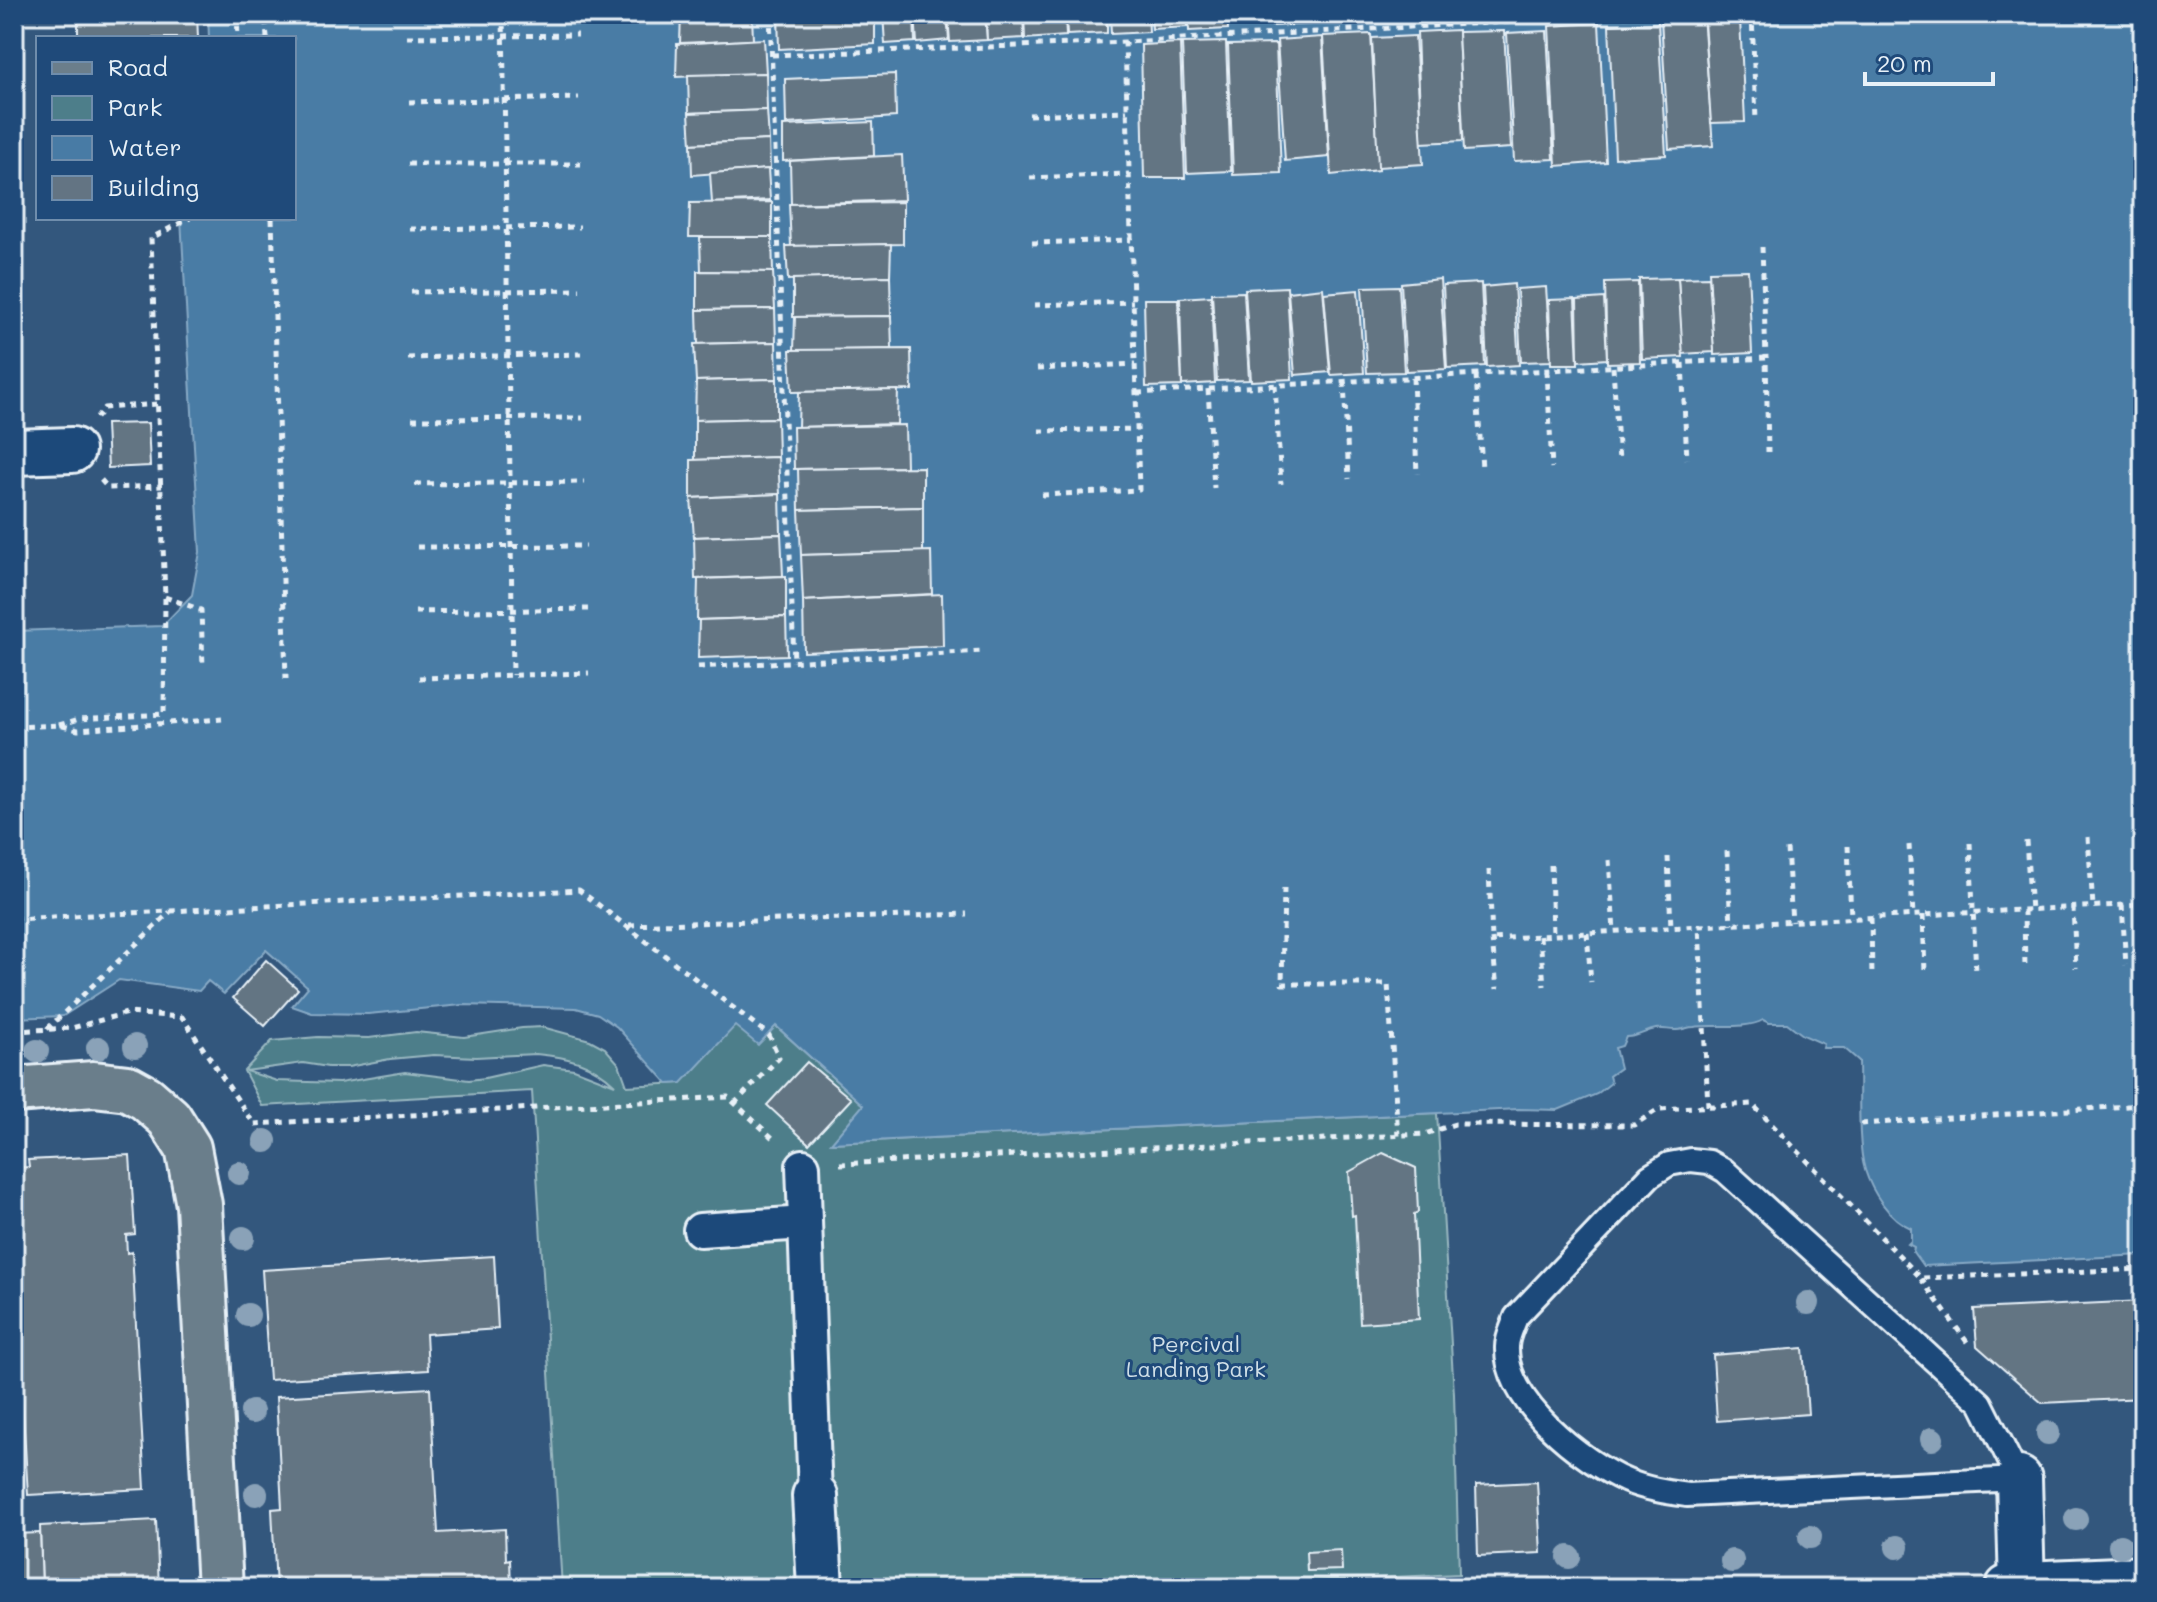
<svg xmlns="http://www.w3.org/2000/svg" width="2157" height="1602" font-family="Mali,sans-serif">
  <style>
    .green { fill: #4d7e8a; stroke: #9ab8c1; stroke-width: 2; fill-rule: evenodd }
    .water { fill: #487ba5; stroke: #88aac6; stroke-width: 2 }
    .building { fill: #637483; stroke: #e8f1f8; stroke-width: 2 }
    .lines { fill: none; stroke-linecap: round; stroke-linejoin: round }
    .service-casing { stroke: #e8f1f8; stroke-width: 28 }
    .pedestrian-casing { stroke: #e8f1f8; stroke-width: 38 }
    .minor-casing { stroke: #e8f1f8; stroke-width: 50 }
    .tertiary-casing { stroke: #e8f1f8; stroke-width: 50 }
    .primary-casing { stroke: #e8f1f8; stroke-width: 50 }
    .path { stroke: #e8f1f8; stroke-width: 5; stroke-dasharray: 6 6; stroke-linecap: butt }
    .service { stroke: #1f4a7a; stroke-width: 22 }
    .pedestrian { stroke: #1f4a7a; stroke-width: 32 }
    .minor { stroke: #1f4a7a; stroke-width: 44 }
    .tertiary { stroke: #1f4a7a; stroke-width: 44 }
    .primary { stroke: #6b7e8b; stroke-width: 44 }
    .tree { fill: #8aa2b8 }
    .labels { text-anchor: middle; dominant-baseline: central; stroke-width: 6; stroke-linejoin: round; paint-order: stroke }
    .park-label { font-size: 22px; fill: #d1e0e8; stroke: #1f4a7a }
  </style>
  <rect width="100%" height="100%" fill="#33577d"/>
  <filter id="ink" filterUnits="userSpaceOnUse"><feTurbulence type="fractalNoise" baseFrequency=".0125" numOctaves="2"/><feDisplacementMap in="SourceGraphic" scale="16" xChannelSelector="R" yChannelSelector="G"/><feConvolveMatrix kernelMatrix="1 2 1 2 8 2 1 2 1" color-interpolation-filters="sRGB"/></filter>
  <g filter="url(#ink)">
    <path class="green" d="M735 1025 776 1026 864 1106 833 1143 1437 1113 1454 1394 1459 1574 1162 1588H562L532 1091 262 1106 244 1071 272 1041 318 1037 369 1038 416 1032 464 1037 522 1028 542 1027 590 1040 605 1048 619 1064 627 1086 681 1083ZM536 1054C568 1057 591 1062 615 1085L574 1069 543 1065 485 1078 469 1080 405 1072 339 1083 277 1081 246 1071 303 1063 328 1067H348L390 1059 434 1055 476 1057Z"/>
    <path class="water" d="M208 14H2143V1255L1923 1266 1913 1252 1914 1247 1908 1244 1911 1241V1228C1889 1219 1872 1192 1865 1170 1857 1144 1860 1089 1859 1061L1844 1048H1823L1824 1044 1803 1035 1787 1023H1769L1763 1020C1746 1030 1712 1024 1694 1027 1688 1027 1682 1030 1675 1030 1669 1030 1662 1028 1656 1029 1644 1031 1640 1037 1626 1037L1622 1046 1615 1048 1620 1068 1609 1076 1611 1083 1597 1094 1558 1110 1519 1109 831 1143 863 1105 776 1026 758 1045 735 1026 682 1083 668 1084 617 1027 598 1014 576 1008 462 1005 368 1014 312 1013 292 1006 308 987 266 950 224 994 208 981 199 991 119 980 63 1016 14 1018V631L162 626 192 595 200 552 181 218H294V38H209Z"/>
    <g class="building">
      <polygon points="78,14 197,14 198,38 78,38"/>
      <polygon points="681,14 752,14 753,40 680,43"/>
      <polygon points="778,14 875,14 875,44 779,49"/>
      <polygon points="883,14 914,14 915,42 885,44"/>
      <polygon points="915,14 947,14 949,40 917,43"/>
      <polygon points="948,14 985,14 987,40 950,42"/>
      <polygon points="986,14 1023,14 1024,38 987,40"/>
      <polygon points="1024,14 1065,14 1066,36 1025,39"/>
      <polygon points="1066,14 1107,14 1107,33 1067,35"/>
      <polygon points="1110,14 1148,14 1149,32 1111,34"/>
      <polygon points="1151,14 1186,14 1187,27 1152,29"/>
      <polygon points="1188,14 1227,14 1228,29 1189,31"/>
      <polygon points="1230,14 1270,14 1270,23 1230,24"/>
      <polygon points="1272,14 1312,14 1312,24 1272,26"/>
      <polygon points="1313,14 1358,14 1358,19 1313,20"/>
      <polygon points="1360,14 1396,14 1396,19 1360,20"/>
      <polygon points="1703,15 1713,146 1669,149 1661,19"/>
      <polygon points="1740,19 1745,122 1711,123 1704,21"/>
      <polygon points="1599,23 1606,162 1556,166 1549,26"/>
      <polygon points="1658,23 1666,155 1615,158 1609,25"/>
      <polygon points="1458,30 1463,141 1421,143 1417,32"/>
      <polygon points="1504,31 1511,148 1464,151 1458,32"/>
      <polygon points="1547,31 1554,159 1514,161 1507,33"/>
      <polygon points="1371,34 1379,170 1331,175 1323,36"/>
      <polygon points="1415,36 1423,164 1378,167 1372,38"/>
      <polygon points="1322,37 1329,157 1285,161 1277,40"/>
      <polygon points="764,39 766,73 676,77 677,44"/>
      <polygon points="1226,42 1231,171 1187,173 1182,43"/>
      <polygon points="1180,43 1185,178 1144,178 1141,45"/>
      <polygon points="1276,44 1281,173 1233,175 1228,45"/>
      <polygon points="766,73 767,110 689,113 688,75"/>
      <polygon points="895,74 896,117 786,124 785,79"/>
      <polygon points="767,110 769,140 691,144 689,113"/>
      <polygon points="873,122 874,156 783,161 783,126"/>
      <polygon points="769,140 770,169 692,175 691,144"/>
      <polygon points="902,155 904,200 791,204 790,161"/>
      <polygon points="768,169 770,200 712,203 710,173"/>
      <polygon points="772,202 772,237 689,237 690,203"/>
      <polygon points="903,202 903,244 791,246 789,204"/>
      <polygon points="700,237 772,237 773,272 701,271"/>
      <polygon points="891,244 890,276 788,280 786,246"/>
      <polygon points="1748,270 1752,353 1714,355 1709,271"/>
      <polygon points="697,271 773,272 775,309 697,310"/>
      <polygon points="890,276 891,316 793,317 793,279"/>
      <polygon points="1709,277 1714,352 1682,354 1678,278"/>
      <polygon points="1678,278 1683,357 1642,359 1639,279"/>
      <polygon points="1440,279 1446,369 1406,371 1401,283"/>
      <polygon points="1638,282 1640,362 1607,363 1605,283"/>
      <polygon points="1481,283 1485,366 1447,368 1443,285"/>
      <polygon points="1514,284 1519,365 1487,367 1483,287"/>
      <polygon points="1399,286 1404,372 1367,373 1362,287"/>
      <polygon points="1287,287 1292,379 1251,381 1245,289"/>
      <polygon points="1546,287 1551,361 1521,362 1517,289"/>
      <polygon points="1323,288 1330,372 1295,375 1288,292"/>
      <polygon points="1358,290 1364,373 1331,375 1324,293"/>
      <polygon points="1244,292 1249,380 1217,381 1212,293"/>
      <polygon points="1211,296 1215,383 1182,385 1180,298"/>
      <polygon points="1604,298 1607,359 1578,361 1577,300"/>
      <polygon points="1144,299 1178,299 1182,386 1146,387"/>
      <polygon points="1575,299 1578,364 1551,364 1549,300"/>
      <polygon points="775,309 776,342 698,344 697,310"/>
      <polygon points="891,316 892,349 794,351 795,317"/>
      <polygon points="776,342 777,379 696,381 694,344"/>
      <polygon points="911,349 912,390 792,392 790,350"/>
      <polygon points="777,379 777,418 695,420 696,381"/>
      <polygon points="898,390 897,424 798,427 799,392"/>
      <polygon points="777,418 778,457 695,460 695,420"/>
      <polygon points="148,423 150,466 108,468 106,424"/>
      <polygon points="905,425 906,467 794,469 793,427"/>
      <polygon points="778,457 780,494 691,498 691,460"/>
      <polygon points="923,467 923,507 799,510 798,469"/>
      <polygon points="780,494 781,534 694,537 691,498"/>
      <polygon points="923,507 923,552 801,555 799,510"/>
      <polygon points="781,534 783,576 695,579 694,537"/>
      <polygon points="931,551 932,594 803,601 801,555"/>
      <polygon points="786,576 786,617 697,620 698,579"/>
      <polygon points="942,594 943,646 804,652 803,601"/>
      <polygon points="786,617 787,655 698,658 699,620"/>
      <polygon points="266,960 298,989 265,1026 233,998"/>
      <polygon points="807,1062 851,1099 809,1144 767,1105"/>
      <polygon points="1383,1153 1416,1168 1418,1212 1414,1214 1419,1319 1360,1323 1355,1215 1352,1216 1349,1172"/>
      <polygon points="130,1155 135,1234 126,1235 127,1253 132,1252 145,1489 28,1495 14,1267 14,1168 29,1167 28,1160"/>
      <polygon points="494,1256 498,1329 426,1334 428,1370 269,1380 262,1270"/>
      <polygon points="2143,1301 2143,1398 2042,1403 1977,1346 1974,1309"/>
      <polygon points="1803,1348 1808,1414 1717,1421 1713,1355"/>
      <polygon points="430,1388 438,1533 505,1529 506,1560 510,1559 511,1588 276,1588 272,1509 282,1508 276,1397"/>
      <polygon points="1537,1482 1541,1553 1478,1556 1476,1485"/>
      <polygon points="156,1520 159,1588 42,1588 40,1526"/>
      <polygon points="40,1533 42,1588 14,1588 14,1534"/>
      <polygon points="1341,1550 1342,1570 1307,1571 1306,1552"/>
    </g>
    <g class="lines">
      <g class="service-casing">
        <path id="service" d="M1691 1160 1709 1162 1725 1171 1981 1403 2019 1479 1687 1495C1667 1492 1646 1489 1627 1481 1581 1461 1505 1401 1507 1347 1507 1337 1513 1326 1516 1317L1650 1176 1669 1164Z"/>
      </g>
      <g class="pedestrian-casing">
        <g id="pedestrian">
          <polyline points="803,1166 815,1496"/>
          <polyline points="700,1230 805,1223"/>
        </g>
      </g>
      <g class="minor-casing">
        <g id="minor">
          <polyline points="14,452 72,450"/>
          <polyline points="2019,1479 2022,1588"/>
          <polyline points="2008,1588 2021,1584 2143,1579"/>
        </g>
      </g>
      <g class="tertiary-casing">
        <polyline id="tertiary" points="815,1496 820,1588"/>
      </g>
      <g class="primary-casing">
        <polyline id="primary" points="14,1090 94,1084 128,1088 146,1098 169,1118 188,1148 199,1205 220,1588"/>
      </g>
      <g class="path">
        <polyline points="237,14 238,38"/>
        <polyline points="503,14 513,675"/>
        <polyline points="770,14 794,662"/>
        <polyline points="1752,14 1756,121"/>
        <polyline points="407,37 578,35"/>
        <polyline points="267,38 266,24 280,14"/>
        <polyline points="772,55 1125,42 1658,14"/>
        <polyline points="409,102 579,98"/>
        <polyline points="1029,115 1127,111"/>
        <polyline points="408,164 581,164"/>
        <polyline points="1030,178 1129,174"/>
        <polyline points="272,218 286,679"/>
        <polyline points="410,229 580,227"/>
        <polyline points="1032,243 1131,240"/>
        <polyline points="1762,247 1766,358"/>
        <polyline points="411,292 580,290"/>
        <polyline points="1034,305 1133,302"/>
        <polyline points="408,358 581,354"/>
        <polyline points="1682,363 1687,459"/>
        <polyline points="1613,367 1619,461"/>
        <polyline points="1037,369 1135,364"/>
        <polyline points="1547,371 1552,468"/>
        <polyline points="1476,375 1482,469"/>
        <polyline points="1413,378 1417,474"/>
        <polyline points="1344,382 1349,479"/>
        <polyline points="1275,385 1281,484"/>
        <polyline points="1208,389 1214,488"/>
        <polyline points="1137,393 1766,358 1768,452"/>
        <polyline points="96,418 104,408 158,404"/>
        <polyline points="412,419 583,418"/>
        <polyline points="1039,431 1138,429"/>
        <polyline points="101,480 108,488 162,486"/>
        <polyline points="415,484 584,482"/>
        <polyline points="1042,495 1139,490 1125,42"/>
        <polyline points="417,547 586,546"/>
        <polyline points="165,597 201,610 203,667"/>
        <polyline points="415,612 588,609"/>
        <polyline points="698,667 982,651"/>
        <polyline points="419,678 589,673"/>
        <polyline points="59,725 79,719 164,714 165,597 151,238 190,218"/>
        <polyline points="14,727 59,725 78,730 222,719"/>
        <polyline points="2088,837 2093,906"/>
        <polyline points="2026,841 2031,910"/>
        <polyline points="1970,843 1976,973"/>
        <polyline points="1909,845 1913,915"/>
        <polyline points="1848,846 1851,918"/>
        <polyline points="1787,849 1792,922"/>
        <polyline points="1727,851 1731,925"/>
        <polyline points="1668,857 1671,928"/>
        <polyline points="1609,860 1614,931"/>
        <polyline points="1551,865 1553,935"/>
        <polyline points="1489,870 1492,939 1699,926"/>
        <polyline points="1284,888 1282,984 1388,984 1398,1136"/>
        <polyline points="2122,905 2126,965"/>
        <polyline points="2073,907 2076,968"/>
        <polyline points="2024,910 2025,970"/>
        <polyline points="1923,915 1925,973"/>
        <polyline points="1871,918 1872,977"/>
        <polyline points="14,919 579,890 769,1035 779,1058 734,1104"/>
        <polyline points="629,925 967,914"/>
        <polyline points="1587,933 1591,982"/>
        <polyline points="1540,936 1544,986"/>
        <polyline points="1492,939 1497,989"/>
        <polyline points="47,1029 170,912"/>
        <polyline points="14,1031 72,1028 127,1013 182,1017 254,1124 728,1097 776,1141"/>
        <polyline points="1708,1106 1699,926 2143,904"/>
        <polyline points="1861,1124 2143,1105"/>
        <polyline points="840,1164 1425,1134 1455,1124 1634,1125 1659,1109 1752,1104 1921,1278 2143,1269"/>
        <polyline points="1921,1279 1967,1342"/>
      </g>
      <use href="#service" class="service"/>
      <use href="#pedestrian" class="pedestrian"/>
      <use href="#minor" class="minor"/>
      <use href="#tertiary" class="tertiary"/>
      <use href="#primary" class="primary"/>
    </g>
    <g class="tree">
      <circle cx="135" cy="1046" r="12"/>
      <circle cx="98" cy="1048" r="12"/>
      <circle cx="37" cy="1051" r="12"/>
      <circle cx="265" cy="1141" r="12"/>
      <circle cx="239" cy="1173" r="12"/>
      <circle cx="243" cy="1238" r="12"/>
      <circle cx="1808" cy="1303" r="12"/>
      <circle cx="248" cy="1315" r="12"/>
      <circle cx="252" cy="1412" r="12"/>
      <circle cx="2048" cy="1433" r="12"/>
      <circle cx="1932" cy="1439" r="12"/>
      <circle cx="256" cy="1494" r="12"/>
      <circle cx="2076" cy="1519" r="12"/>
      <circle cx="1810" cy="1537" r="12"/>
      <circle cx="2120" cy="1546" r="12"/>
      <circle cx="1897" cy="1547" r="12"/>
      <circle cx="1569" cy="1557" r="12"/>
      <circle cx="1732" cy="1561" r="12"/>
    </g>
  </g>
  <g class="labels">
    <g class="park-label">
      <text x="1196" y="1343">Percival<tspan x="1196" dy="25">Landing Park</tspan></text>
    </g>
  </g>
  <rect width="2157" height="1602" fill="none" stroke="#1f4a7a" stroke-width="48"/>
  <rect x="24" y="24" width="2109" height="1554" fill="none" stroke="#e8f1f8" stroke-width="3" filter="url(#ink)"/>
  <rect x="36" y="36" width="260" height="184" fill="#1f4a7a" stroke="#6f8dac" stroke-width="2"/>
  <rect x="52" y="62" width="40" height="12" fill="#6b7e8b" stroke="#6f8dac" stroke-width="2"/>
  <text x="108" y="76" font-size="24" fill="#e8f1f8">Road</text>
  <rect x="52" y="96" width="40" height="24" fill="#4d7e8a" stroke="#6f8dac" stroke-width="2"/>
  <text x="108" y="116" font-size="24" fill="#e8f1f8">Park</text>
  <rect x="52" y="136" width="40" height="24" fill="#487ba5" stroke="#6f8dac" stroke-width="2"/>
  <text x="108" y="156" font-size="24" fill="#e8f1f8">Water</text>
  <rect x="52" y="176" width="40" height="24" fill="#637483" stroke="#6f8dac" stroke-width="2"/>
  <text x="108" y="196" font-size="24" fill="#e8f1f8">Building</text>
  <path d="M1865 72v12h128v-12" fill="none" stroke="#e8f1f8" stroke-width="4"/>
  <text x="1877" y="72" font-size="24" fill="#e8f1f8" stroke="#1f4a7a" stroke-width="6" paint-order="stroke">20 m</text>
</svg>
